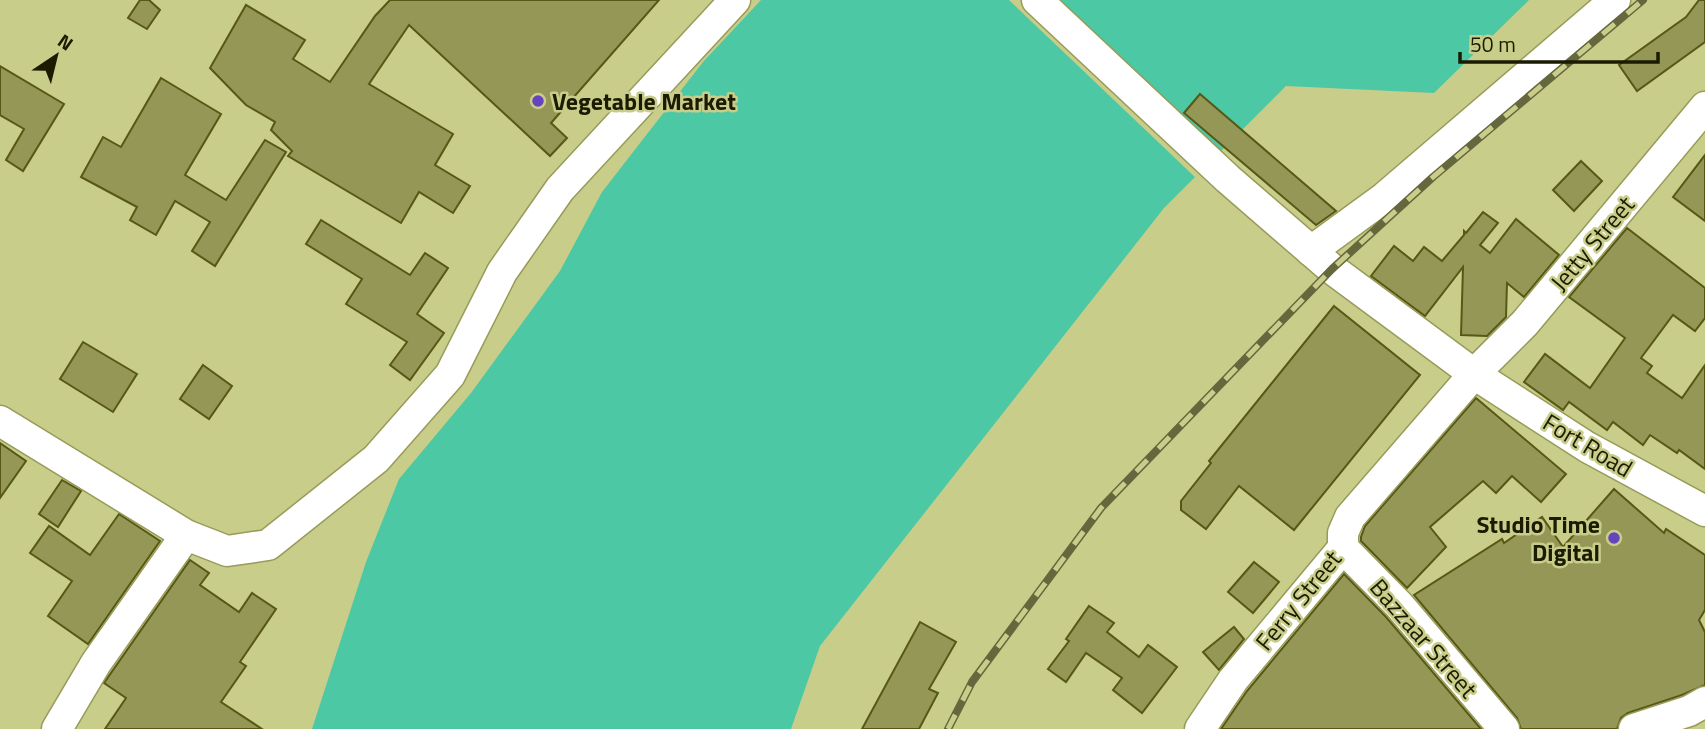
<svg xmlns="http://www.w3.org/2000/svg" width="1705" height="729" font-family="'Titillium Web',sans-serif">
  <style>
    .water { fill: #4cc8a5 }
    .pier { fill: #c9cd8a }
    .building { fill: #949756; stroke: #565813; stroke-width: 2 }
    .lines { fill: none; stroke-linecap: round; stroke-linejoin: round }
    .minor-casing { stroke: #989b59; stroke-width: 33 }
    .minor { stroke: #fff; stroke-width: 30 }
    .rail-casing { stroke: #65673c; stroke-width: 8 }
    .rail { stroke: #c9cd8a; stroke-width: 5; stroke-dasharray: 16; stroke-linecap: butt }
    .poi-dot { fill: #6644bd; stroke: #c9cd8a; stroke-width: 2.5 }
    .labels { text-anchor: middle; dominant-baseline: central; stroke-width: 5; stroke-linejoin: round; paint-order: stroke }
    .poi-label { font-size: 24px; font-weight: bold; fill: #1a1b01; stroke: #c9cd8a; text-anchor: start }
    .street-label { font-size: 24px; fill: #1a1b01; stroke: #c9cd8a }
  </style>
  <rect width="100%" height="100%" fill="#c9cd8a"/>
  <polygon class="water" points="761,0 1529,0 1434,93 1286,86 1164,208 820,646 791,729 312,729 366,562 399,479 471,393 560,271 602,192 703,62"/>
  <polygon class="pier" points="1009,0 1060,0 1222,154 1197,179"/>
  <g class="building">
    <polygon points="140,0 149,0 160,10 147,29 128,18"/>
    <polygon points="390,0 659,0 551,123 567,138 550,156 409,25 369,84 453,134 435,165 470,186 453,213 419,192 401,223 288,156 292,151 271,130 275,122 246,105 210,68 246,5 305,40 293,59 330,82 375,16"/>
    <polygon points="1699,0 1705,0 1705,42 1637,91 1619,65 1686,17"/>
    <polygon points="0,66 64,104 23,171 6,160 24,129 0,115"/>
    <polygon points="161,78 221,114 185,175 226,200 265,140 286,152 215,266 192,251 210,222 175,201 156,235 130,220 137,207 81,177 103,137 121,147"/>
    <polygon points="1200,94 1336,211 1316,225 1184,113"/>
    <polygon points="1705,155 1705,221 1673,197"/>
    <polygon points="1581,161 1602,181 1574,211 1553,190"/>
    <polygon points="1483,212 1498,223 1480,245 1490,253 1516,219 1559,255 1524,297 1507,283 1506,317 1487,336 1461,335 1463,267 1425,316 1371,276 1394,246 1413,261 1424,247 1442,261 1464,235 1464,231 1466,233"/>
    <polygon points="321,220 410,275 425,253 448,268 417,314 444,333 410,380 390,365 407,342 346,304 362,279 306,244"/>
    <polygon points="1627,228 1705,288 1705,318 1695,331 1673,315 1641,358 1652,366 1647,373 1682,398 1705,365 1705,469 1679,450 1677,453 1650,435 1643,445 1613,422 1607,430 1569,402 1563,410 1524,382 1545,354 1590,388 1625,338 1569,297"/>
    <polygon points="1334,306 1420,375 1294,530 1239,486 1206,529 1181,510 1181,501 1211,463 1209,461"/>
    <polygon points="83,342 137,374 113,412 60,379"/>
    <polygon points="203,365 232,386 209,419 180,399"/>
    <polygon points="1476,398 1566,474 1541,502 1512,476 1496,493 1483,481 1430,527 1446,547 1407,588 1361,541 1361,537 1365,526"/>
    <polygon points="0,443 26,461 0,498"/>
    <polygon points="62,480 81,491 58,527 39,514"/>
    <polygon points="1614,489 1664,533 1666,529 1705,555 1705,610 1699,620 1705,632 1705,685 1682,695 1628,713 1621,718 1617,729 1521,729 1517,718 1414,595 1502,539 1504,543 1542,517 1563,547"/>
    <polygon points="119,514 160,541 88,644 48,616 72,581 30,553 49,526 90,555"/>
    <polygon points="190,560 209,573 200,585 239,612 252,593 276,609 240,662 246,666 221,702 262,729 105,729 126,698 104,683"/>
    <polygon points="1254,562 1279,582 1253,613 1228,592"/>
    <polygon points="1344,574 1386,617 1481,729 1221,729 1247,691"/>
    <polygon points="1089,606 1114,623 1107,632 1139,657 1148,645 1177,667 1142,713 1113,690 1122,678 1086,653 1066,682 1048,669 1069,641 1066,639"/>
    <polygon points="920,622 956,642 929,689 938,693 919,729 862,729"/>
    <polygon points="1234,627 1244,639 1219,670 1203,652"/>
  </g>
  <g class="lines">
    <g class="minor-casing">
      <g id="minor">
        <polyline points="1037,0 1228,179 1332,269 1474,374 1587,447 1705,511"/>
        <polyline points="1311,251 1385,197 1615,0"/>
        <polyline points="0,421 186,535 227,551 268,545 376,459 450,375 502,272 560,189 735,0"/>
        <polyline points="1343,548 1399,605 1504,729"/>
        <polyline points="57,729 96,663 186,535"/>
        <polyline points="1200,729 1233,680 1343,548 1343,533 1350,517 1474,374 1525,323 1705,107"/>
        <polyline points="1634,729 1689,711 1705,702"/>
      </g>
    </g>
    <use href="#minor" class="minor"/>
    <g class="rail-casing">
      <polyline id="rail" points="948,729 972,682 1101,508 1332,269 1433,177 1643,0"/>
    </g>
    <use href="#rail" class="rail"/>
  </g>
  <g class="poi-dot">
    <circle cx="538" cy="101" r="7"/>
    <circle cx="1614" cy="538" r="7"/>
  </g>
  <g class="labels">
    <g class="poi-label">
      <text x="552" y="101">Vegetable Market</text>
      <text x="1600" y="524" text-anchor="end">Studio Time<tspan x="1600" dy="28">Digital</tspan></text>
    </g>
    <g class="street-label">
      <text transform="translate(1592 243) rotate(-50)">Jetty Street</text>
      <text transform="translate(1588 445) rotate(31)">Fort Road</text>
      <text transform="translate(1298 600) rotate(-51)">Ferry Street</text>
      <text transform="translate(1424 638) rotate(49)">Bazzaar Street</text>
    </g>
  </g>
  <g transform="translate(56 56) rotate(35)" stroke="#c9cd8a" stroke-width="5" paint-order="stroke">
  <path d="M0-5L12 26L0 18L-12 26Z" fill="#1a1b01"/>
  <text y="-10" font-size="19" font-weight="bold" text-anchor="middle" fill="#1a1b01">N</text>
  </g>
  <path d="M1460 52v10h198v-10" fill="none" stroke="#1a1b01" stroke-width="3.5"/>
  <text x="1470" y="52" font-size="21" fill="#1a1b01" stroke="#c9cd8a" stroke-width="5" paint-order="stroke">50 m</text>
</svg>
